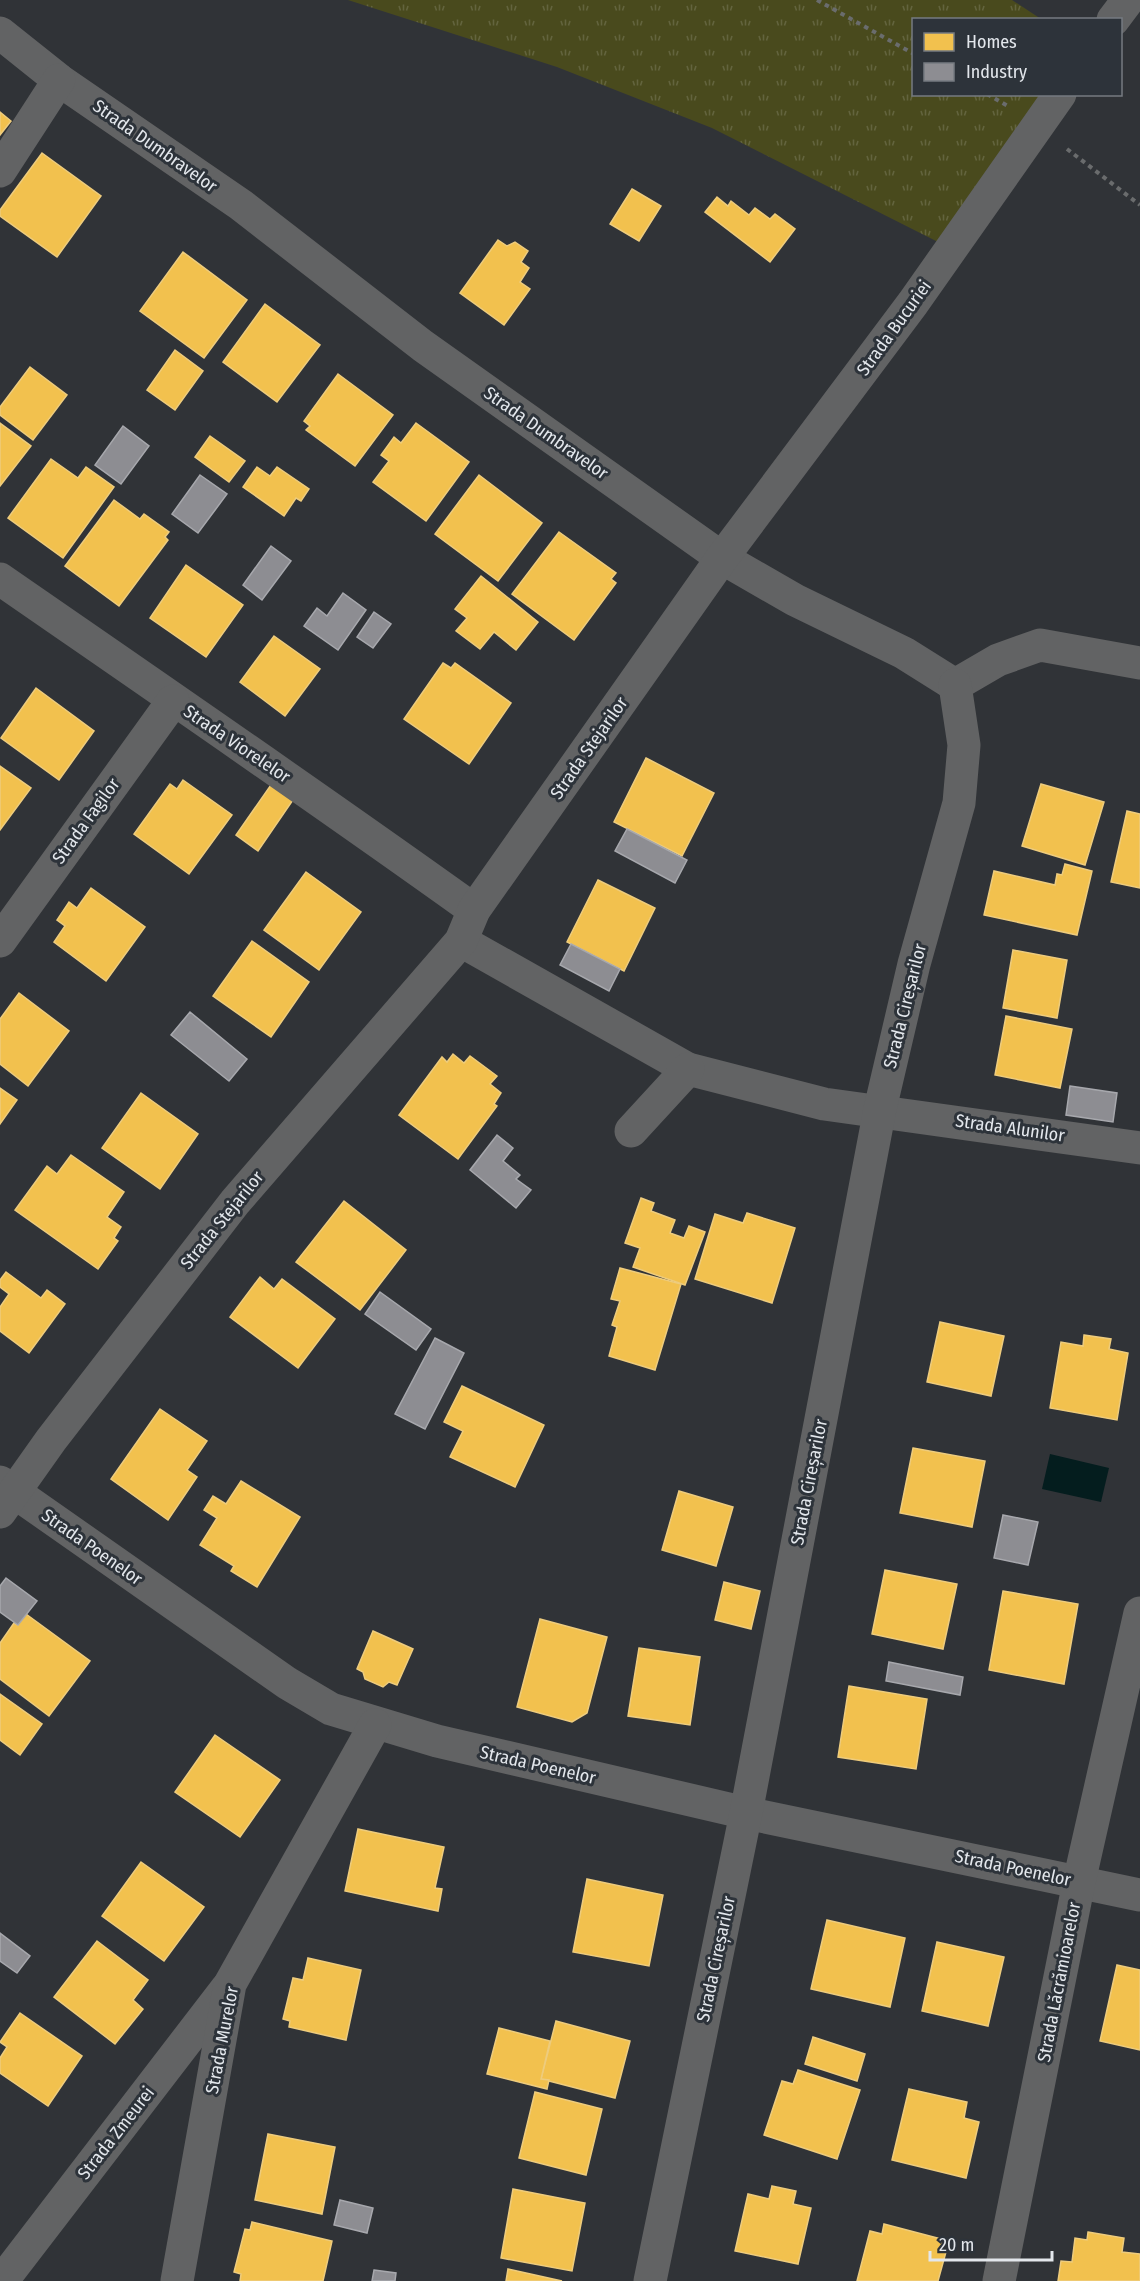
<svg xmlns="http://www.w3.org/2000/svg" width="1140" height="2281" font-family="'Fira Sans Condensed',sans-serif">
  <style>
    .grass { fill: url(#grass-tufts) }
    .water { fill: #041d1e }
    .homes { fill: #f2c14e; stroke: #eecc7d; stroke-width: 1.5 }
    .industry { fill: #8d8d92; stroke: #a7a8ad; stroke-width: 1.5 }
    .lines { fill: none; stroke-linecap: round; stroke-linejoin: round }
    .path { stroke: #6a6c6d; stroke-width: 4; stroke-dasharray: 4.5 4.5; stroke-linecap: butt }
    .minor { stroke: #626364; stroke-width: 33 }
    .labels { text-anchor: middle; dominant-baseline: central; stroke-width: 6; stroke-linejoin: round; paint-order: stroke }
    .street-label { font-size: 18px; fill: #e3e7ec; stroke: #2d333a }
  </style>
  <defs>
    <pattern id="grass-tufts" width="24" height="20" patternUnits="userSpaceOnUse" patternTransform="scale(1.5)"><rect width="24" height="20" fill="#494a1d"/><path d="M3 7l-1-3M5 7V3M7 7l1-3M15 17l-1-3M17 17v-4M19 17l1-3" fill="none" stroke="#63643e"/></pattern>
  </defs>
  <rect width="100%" height="100%" fill="#303337"/>
  <polygon class="grass" points="348,0 1012,0 1041,19 914,20 914,94 1041,95 940,243 712,128 557,67"/>
  <polygon class="water" points="1050,1454 1109,1468 1101,1502 1042,1489"/>
  <g class="homes">
    <polygon points="0,112 11,121 0,135"/>
    <polygon points="42,153 101,196 57,257 0,216 0,210"/>
    <polygon points="632,189 661,206 639,241 610,224"/>
    <polygon points="717,197 728,206 731,201 749,215 755,208 770,219 775,214 795,229 770,262 705,212"/>
    <polygon points="498,240 507,246 515,242 528,251 521,262 529,268 520,282 530,289 504,325 460,293"/>
    <polygon points="183,252 247,300 204,358 140,311"/>
    <polygon points="265,304 320,345 277,402 223,362"/>
    <polygon points="175,350 203,371 175,410 147,390"/>
    <polygon points="30,367 67,395 33,440 0,415 0,407"/>
    <polygon points="338,374 393,415 355,466 306,430 310,426 304,421"/>
    <polygon points="0,423 31,446 0,486"/>
    <polygon points="416,423 469,462 426,521 373,482 389,461 381,455 394,437 401,443"/>
    <polygon points="210,436 245,461 229,482 195,457"/>
    <polygon points="51,459 78,478 86,467 114,487 63,558 8,518"/>
    <polygon points="257,467 270,476 277,467 309,489 301,501 296,498 284,516 243,487"/>
    <polygon points="479,475 542,523 498,581 435,534"/>
    <polygon points="114,500 140,519 144,514 169,532 165,537 168,540 119,606 65,566"/>
    <polygon points="559,532 616,573 611,579 616,583 574,640 512,594"/>
    <polygon points="186,565 243,605 206,657 150,618"/>
    <polygon points="481,576 538,622 516,650 494,632 480,649 456,631 467,618 455,609"/>
    <polygon points="274,636 320,669 285,716 240,682"/>
    <polygon points="443,663 451,668 455,663 511,703 469,764 404,719"/>
    <polygon points="36,688 94,731 59,780 1,738"/>
    <polygon points="646,758 714,793 682,856 614,822"/>
    <polygon points="0,766 31,788 0,830"/>
    <polygon points="183,780 232,815 189,874 134,834 170,784 177,789"/>
    <polygon points="273,782 295,797 258,851 236,835"/>
    <polygon points="1041,784 1104,802 1085,865 1022,846"/>
    <polygon points="1127,811 1140,814 1140,888 1111,882"/>
    <polygon points="1065,864 1092,871 1077,935 984,915 994,871 1055,885 1057,874 1062,875"/>
    <polygon points="306,872 361,912 319,970 264,930"/>
    <polygon points="598,880 655,908 624,971 567,942"/>
    <polygon points="91,888 145,927 106,981 54,942 65,926 57,920 69,902 77,908"/>
    <polygon points="252,941 309,982 271,1037 213,996"/>
    <polygon points="1013,950 1067,960 1057,1018 1003,1008"/>
    <polygon points="19,993 69,1031 28,1086 0,1064 0,1019"/>
    <polygon points="1006,1016 1072,1029 1060,1088 995,1075"/>
    <polygon points="453,1054 464,1063 470,1056 497,1076 490,1084 501,1093 494,1104 497,1106 458,1159 399,1115 442,1057 447,1062"/>
    <polygon points="0,1088 17,1100 0,1124"/>
    <polygon points="141,1093 198,1134 160,1189 102,1148"/>
    <polygon points="71,1155 124,1192 107,1217 121,1227 114,1238 118,1241 98,1269 15,1210 47,1166 57,1174"/>
    <polygon points="641,1198 654,1203 651,1211 675,1220 670,1233 684,1238 689,1226 705,1232 685,1285 633,1267 640,1248 625,1243"/>
    <polygon points="344,1201 406,1250 360,1310 296,1262"/>
    <polygon points="747,1213 795,1228 772,1303 695,1279 715,1214 743,1223"/>
    <polygon points="620,1268 681,1284 655,1370 609,1356 617,1327 612,1325 620,1301 611,1299"/>
    <polygon points="6,1272 41,1298 47,1290 65,1304 29,1353 0,1331 0,1307 9,1294 0,1287 0,1280"/>
    <polygon points="260,1277 274,1289 282,1279 335,1319 298,1368 230,1317"/>
    <polygon points="940,1322 1004,1336 991,1396 927,1382"/>
    <polygon points="1084,1335 1111,1339 1109,1349 1128,1353 1117,1420 1050,1408 1061,1342 1083,1346"/>
    <polygon points="462,1386 544,1425 515,1487 450,1457 463,1431 444,1422"/>
    <polygon points="160,1409 207,1441 187,1470 197,1477 168,1520 111,1479"/>
    <polygon points="913,1448 985,1461 972,1527 900,1513"/>
    <polygon points="241,1481 300,1517 257,1587 231,1571 234,1566 200,1545 217,1518 204,1510 213,1496 226,1504"/>
    <polygon points="679,1491 733,1507 716,1566 662,1550"/>
    <polygon points="885,1570 957,1584 943,1649 872,1634"/>
    <polygon points="724,1582 760,1591 751,1629 715,1620"/>
    <polygon points="1003,1591 1078,1604 1064,1684 989,1670"/>
    <polygon points="26,1614 90,1661 49,1716 0,1679 0,1643 14,1623 18,1625"/>
    <polygon points="540,1619 607,1637 587,1713 572,1722 517,1707"/>
    <polygon points="373,1631 413,1649 397,1685 389,1682 383,1687 365,1679 363,1672 357,1669"/>
    <polygon points="639,1648 700,1657 690,1725 628,1716"/>
    <polygon points="849,1686 927,1699 916,1769 838,1757"/>
    <polygon points="0,1694 42,1724 20,1755 0,1740"/>
    <polygon points="215,1735 280,1780 240,1837 175,1792"/>
    <polygon points="358,1829 444,1847 435,1888 442,1889 438,1911 345,1891"/>
    <polygon points="141,1862 204,1907 164,1961 102,1916"/>
    <polygon points="587,1879 663,1895 649,1966 573,1952"/>
    <polygon points="827,1920 905,1938 890,2007 811,1989"/>
    <polygon points="97,1941 148,1980 133,2000 143,2009 115,2044 54,1997"/>
    <polygon points="937,1942 1004,1957 988,2026 922,2011"/>
    <polygon points="308,1958 361,1970 346,2040 289,2027 290,2021 283,2019 293,1978 303,1980"/>
    <polygon points="1117,1965 1140,1970 1140,2050 1100,2041"/>
    <polygon points="20,2013 82,2056 48,2106 0,2073 0,2058 7,2047 0,2042"/>
    <polygon points="556,2021 630,2041 615,2098 541,2079"/>
    <polygon points="499,2028 550,2041 541,2079 549,2080 547,2089 487,2074"/>
    <polygon points="813,2037 865,2054 857,2081 805,2064"/>
    <polygon points="798,2070 860,2090 837,2159 764,2135 782,2081 793,2084"/>
    <polygon points="909,2089 967,2102 964,2118 979,2122 966,2178 892,2160"/>
    <polygon points="535,2092 602,2109 586,2175 519,2158"/>
    <polygon points="268,2134 335,2147 322,2214 255,2200"/>
    <polygon points="772,2186 796,2191 793,2204 811,2208 798,2264 735,2251 748,2194 769,2199"/>
    <polygon points="513,2189 585,2203 572,2271 501,2258"/>
    <polygon points="252,2222 332,2241 323,2281 240,2281 241,2274 234,2272 245,2229 250,2230"/>
    <polygon points="884,2224 949,2241 938,2281 857,2281 870,2231 882,2234"/>
    <polygon points="1088,2232 1124,2238 1122,2252 1140,2254 1140,2281 1058,2281 1061,2261 1072,2262 1075,2238 1087,2240"/>
    <polygon points="508,2269 562,2281 506,2281"/>
  </g>
  <g class="industry">
    <polygon points="123,426 149,446 121,484 95,465"/>
    <polygon points="200,475 227,494 198,533 172,514"/>
    <polygon points="271,546 291,561 262,600 243,585"/>
    <polygon points="343,593 366,610 338,650 304,626 317,608 327,616"/>
    <polygon points="374,612 391,624 373,648 357,637"/>
    <polygon points="627,829 687,860 675,883 615,851"/>
    <polygon points="571,944 620,969 609,991 560,965"/>
    <polygon points="190,1012 247,1059 229,1081 171,1035"/>
    <polygon points="1070,1086 1117,1093 1113,1122 1066,1115"/>
    <polygon points="497,1135 513,1148 503,1161 520,1175 516,1179 531,1190 516,1208 470,1170"/>
    <polygon points="380,1292 431,1329 416,1350 365,1314"/>
    <polygon points="435,1338 464,1353 425,1429 395,1414"/>
    <polygon points="1003,1515 1038,1522 1028,1565 994,1558"/>
    <polygon points="6,1578 37,1601 18,1625 0,1612 0,1586"/>
    <polygon points="889,1662 963,1677 960,1695 886,1681"/>
    <polygon points="0,1933 30,1956 17,1973 0,1961"/>
    <polygon points="340,2200 373,2208 367,2233 334,2225"/>
    <polygon points="374,2270 396,2273 395,2281 372,2281"/>
  </g>
  <g class="lines">
    <g class="path">
      <polyline points="817,0 914,54"/>
      <polyline points="987,94 1008,106"/>
      <polyline points="1067,149 1140,205"/>
    </g>
    <g class="minor">
      <polyline points="1113,20 1128,0"/>
      <polyline points="0,33 59,80 241,205 423,346 722,558 795,600 904,653 955,685"/>
      <polyline points="0,171 59,80"/>
      <path d="M0 579C159 689 318 798 474 910"/>
      <polyline points="955,685 998,660 1040,645 1140,663"/>
      <polyline points="0,941 173,701"/>
      <polyline points="461,941 688,1069 824,1104 1140,1148"/>
      <polyline points="631,1131 688,1069"/>
      <polyline points="0,1482 287,1683 331,1709 437,1741 746,1813 1140,1895"/>
      <polyline points="0,1512 51,1440 235,1202 461,941 474,910 722,558 913,303 1060,94"/>
      <polyline points="2,2281 227,1988"/>
      <polyline points="177,2281 230,1984 375,1725"/>
      <polyline points="650,2281 746,1813 880,1109 914,964 959,803 964,745 955,685"/>
      <polyline points="999,2281 1079,1882 1140,1613"/>
    </g>
  </g>
  <g class="labels">
    <g class="street-label">
      <text transform="translate(155 146) rotate(35)">Strada Dumbravelor</text>
      <text transform="translate(894 328) rotate(-54)">Strada Bucuriei</text>
      <text transform="translate(546 433) rotate(35)">Strada Dumbravelor</text>
      <text transform="translate(237 744) rotate(34)">Strada Viorelelor</text>
      <text transform="translate(589 748) rotate(-55)">Strada Stejarilor</text>
      <text transform="translate(86 821) rotate(-54)">Strada Fagilor</text>
      <text transform="translate(905 1006) rotate(-76)">Strada Cireșarilor</text>
      <text transform="translate(1010 1128) rotate(8)">Strada Alunilor</text>
      <text transform="translate(222 1220) rotate(-51)">Strada Stejarilor</text>
      <text transform="translate(809 1482) rotate(-79)">Strada Cireșarilor</text>
      <text transform="translate(92 1547) rotate(35)">Strada Poenelor</text>
      <text transform="translate(538 1765) rotate(13)">Strada Poenelor</text>
      <text transform="translate(1013 1868) rotate(12)">Strada Poenelor</text>
      <text transform="translate(716 1959) rotate(-78)">Strada Cireșarilor</text>
      <text transform="translate(1059 1982) rotate(-79)">Strada Lăcrămioarelor</text>
      <text transform="translate(222 2040) rotate(-79)">Strada Murelor</text>
      <text transform="translate(116 2133) rotate(-52)">Strada Zmeurei</text>
    </g>
  </g>
  <rect x="912" y="18" width="210" height="78" fill="#2d333a" stroke="#767b81" stroke-width="1.5"/>
  <rect x="924" y="33" width="30" height="18" fill="#f2c14e" stroke="#767b81" stroke-width="1.5"/>
  <text x="966" y="48" font-size="18" fill="#e3e7ec">Homes</text>
  <rect x="924" y="63" width="30" height="18" fill="#8d8d92" stroke="#767b81" stroke-width="1.5"/>
  <text x="966" y="78" font-size="18" fill="#e3e7ec">Industry</text>
  <path d="M930 2251v9h122v-9" fill="none" stroke="#e3e7ec" stroke-width="3"/>
  <text x="939" y="2251" font-size="18" fill="#e3e7ec" stroke="#2d333a" stroke-width="4.5" paint-order="stroke">20 m</text>
</svg>
